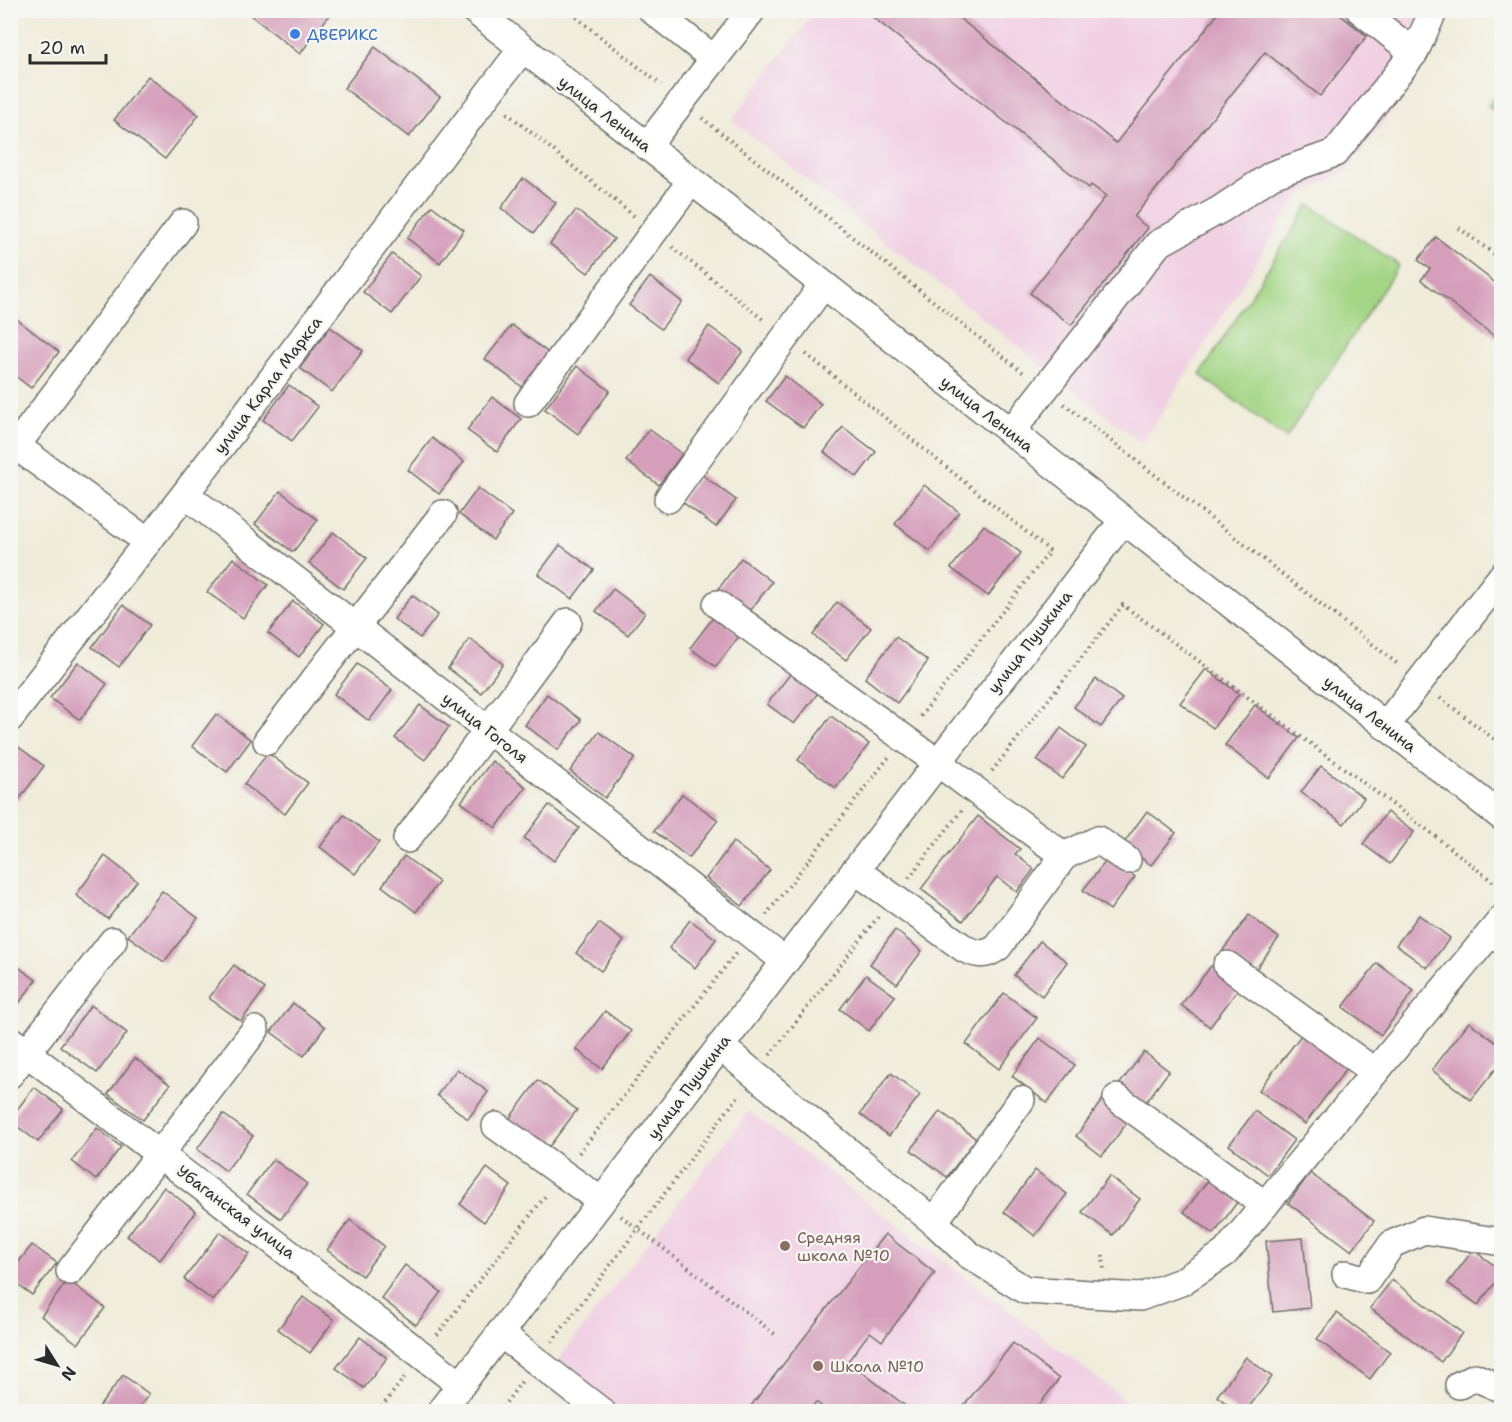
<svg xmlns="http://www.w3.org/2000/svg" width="1512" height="1422" font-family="'Shantell Sans',sans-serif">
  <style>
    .built { fill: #f1d0e4 }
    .green { fill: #a3d584; stroke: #678058; stroke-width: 1.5 }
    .building { fill: #d59ebb }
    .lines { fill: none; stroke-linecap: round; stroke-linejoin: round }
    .minor-casing { stroke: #706f68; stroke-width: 30 }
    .path { stroke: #706f68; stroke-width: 4; stroke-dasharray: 1.5 4.5; stroke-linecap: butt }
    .minor { stroke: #fff; stroke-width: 27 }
    .shop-dot { fill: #3f7fe0; stroke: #f6f6f2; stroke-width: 2 }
    .education-dot { fill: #8d6e63; stroke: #f6f6f2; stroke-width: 2 }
    .labels { text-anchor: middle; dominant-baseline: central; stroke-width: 4.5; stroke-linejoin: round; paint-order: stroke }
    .shop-label { font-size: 16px; fill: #366cbe; stroke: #f6f6f2; text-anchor: start }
    .street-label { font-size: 16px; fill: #2b2b2b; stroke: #f6f6f2 }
    .education-label { font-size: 16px; fill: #785e54; stroke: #f6f6f2; text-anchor: start }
  </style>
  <rect width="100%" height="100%" fill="#f6f6f2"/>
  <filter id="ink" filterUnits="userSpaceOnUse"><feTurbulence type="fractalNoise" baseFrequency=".0167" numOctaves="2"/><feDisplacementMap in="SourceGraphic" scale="12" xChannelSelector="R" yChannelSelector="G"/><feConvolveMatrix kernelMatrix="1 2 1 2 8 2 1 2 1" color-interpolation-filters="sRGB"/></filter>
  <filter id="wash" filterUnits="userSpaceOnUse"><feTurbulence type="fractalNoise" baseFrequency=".008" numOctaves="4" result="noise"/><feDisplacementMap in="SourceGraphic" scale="24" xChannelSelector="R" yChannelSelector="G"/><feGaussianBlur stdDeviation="1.35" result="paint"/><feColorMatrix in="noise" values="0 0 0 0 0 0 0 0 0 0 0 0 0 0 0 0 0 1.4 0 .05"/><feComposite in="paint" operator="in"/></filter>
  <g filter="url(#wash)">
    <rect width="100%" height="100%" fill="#f0ecda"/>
    <g class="built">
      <polygon points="816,11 1454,11 1411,86 1346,171 1298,196 1142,444 731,120"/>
      <polygon points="749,1111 1140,1411 582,1411 542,1381"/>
    </g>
    <g class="green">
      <polygon points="1501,88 1502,116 1501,116 1488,106"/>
      <polygon points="1309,204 1399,265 1286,438 1200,375"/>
    </g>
    <g id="blocks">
      <g class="building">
        <polygon points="244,10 328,10 331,13 300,54"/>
        <polygon points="872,10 949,10 1116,143 1217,15 1212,10 1334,10 1367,36 1320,96 1265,52 1134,217 1148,228 1071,325 1030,293 1106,196 1091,185 1089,188 869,14"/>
        <polygon points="375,47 440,97 409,137 344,88"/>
        <polygon points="148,76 199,115 165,159 114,120"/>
        <polygon points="523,178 556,203 534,233 501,208"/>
        <polygon points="432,206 464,230 440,263 407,238"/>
        <polygon points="576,210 614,239 588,273 550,244"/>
        <polygon points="1436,237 1502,288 1502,342 1421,280 1430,269 1418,260"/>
        <polygon points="392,254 421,276 392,314 363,292"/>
        <polygon points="650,277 682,302 661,329 629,305"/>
        <polygon points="10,314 59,352 31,388 10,372"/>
        <polygon points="512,325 551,355 525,389 485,359"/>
        <polygon points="709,326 743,351 719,383 685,358"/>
        <polygon points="330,327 363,351 332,392 300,368"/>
        <polygon points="577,366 610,391 578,434 545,409"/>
        <polygon points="785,376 821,404 803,428 766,401"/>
        <polygon points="289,385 318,407 292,441 263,420"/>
        <polygon points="492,397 521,419 497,452 467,430"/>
        <polygon points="843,427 876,452 857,477 824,452"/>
        <polygon points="649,429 682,454 659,485 626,461"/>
        <polygon points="432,438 464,462 439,494 408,470"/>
        <polygon points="701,474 736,500 716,527 681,501"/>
        <polygon points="924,485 959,512 930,551 895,524"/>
        <polygon points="478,488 512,514 493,540 459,514"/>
        <polygon points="280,491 318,520 293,552 255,524"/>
        <polygon points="984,525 1021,553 988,596 951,568"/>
        <polygon points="333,532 367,558 343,589 309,563"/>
        <polygon points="560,545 594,570 572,599 538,574"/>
        <polygon points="233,558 268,585 243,618 207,592"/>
        <polygon points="741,558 772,582 747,615 717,591"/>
        <polygon points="613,589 645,613 628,635 596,611"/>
        <polygon points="412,595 438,615 420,638 394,619"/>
        <polygon points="293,601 324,624 299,657 268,633"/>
        <polygon points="837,602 871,628 846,660 813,635"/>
        <polygon points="123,605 150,625 119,667 92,647"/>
        <polygon points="715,615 740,635 716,667 690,648"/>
        <polygon points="896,637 928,661 897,703 865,678"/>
        <polygon points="470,639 503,664 481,693 448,668"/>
        <polygon points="78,662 107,684 80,720 50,698"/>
        <polygon points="357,664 392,690 369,721 334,694"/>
        <polygon points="1206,669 1239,694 1213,728 1180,703"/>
        <polygon points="791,673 818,693 794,724 767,704"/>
        <polygon points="1096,679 1122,699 1101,727 1074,707"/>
        <polygon points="547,694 581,720 558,750 525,725"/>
        <polygon points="420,705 449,727 425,760 395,738"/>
        <polygon points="1255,705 1299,738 1269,778 1225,745"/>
        <polygon points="216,714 251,740 227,772 192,746"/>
        <polygon points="831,716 869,744 836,788 798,760"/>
        <polygon points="1061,728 1086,747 1062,779 1037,760"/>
        <polygon points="599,732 635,758 605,798 570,771"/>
        <polygon points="16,745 44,766 18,801 10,795 10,752"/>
        <polygon points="268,753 308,783 285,814 244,784"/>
        <polygon points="492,761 526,787 496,828 461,802"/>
        <polygon points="1321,766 1364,798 1344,824 1301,792"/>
        <polygon points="682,794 718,820 689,858 654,831"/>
        <polygon points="549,805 579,828 554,861 524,838"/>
        <polygon points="1147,811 1176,833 1151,865 1123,844"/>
        <polygon points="1387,812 1414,832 1390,864 1363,844"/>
        <polygon points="344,815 379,842 355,874 320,847"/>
        <polygon points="978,816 1020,849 1015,854 1034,869 1017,892 997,877 963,921 921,889"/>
        <polygon points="733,842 770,870 742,906 706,878"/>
        <polygon points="105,856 137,881 108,919 76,895"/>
        <polygon points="404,856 439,882 416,912 382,886"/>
        <polygon points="1109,857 1135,877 1110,910 1083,890"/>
        <polygon points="162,891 198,918 164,962 128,936"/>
        <polygon points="1249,915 1279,938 1253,973 1223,950"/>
        <polygon points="1419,915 1450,938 1427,968 1396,945"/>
        <polygon points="690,920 716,939 695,968 669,948"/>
        <polygon points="599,923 624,941 601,971 576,953"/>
        <polygon points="895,930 922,951 897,984 870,964"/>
        <polygon points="1040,941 1067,962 1042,996 1014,975"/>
        <polygon points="10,961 36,980 15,1009 10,1006"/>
        <polygon points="1377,963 1414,991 1381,1035 1343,1007"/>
        <polygon points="234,965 265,989 241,1021 209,998"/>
        <polygon points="1211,966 1240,987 1210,1027 1181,1005"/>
        <polygon points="866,975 895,996 869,1031 840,1009"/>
        <polygon points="1004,993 1037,1018 999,1069 966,1044"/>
        <polygon points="293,1003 325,1027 304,1056 271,1032"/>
        <polygon points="91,1005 127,1033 97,1073 60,1046"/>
        <polygon points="605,1011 631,1031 602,1069 576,1049"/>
        <polygon points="1469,1022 1502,1047 1502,1061 1471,1100 1432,1070"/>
        <polygon points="1302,1034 1347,1068 1305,1124 1259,1090"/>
        <polygon points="1040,1038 1075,1065 1047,1103 1012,1076"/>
        <polygon points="1144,1052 1169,1071 1144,1105 1118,1086"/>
        <polygon points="135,1058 170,1085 143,1120 108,1094"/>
        <polygon points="457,1069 488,1092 468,1119 437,1095"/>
        <polygon points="891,1073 920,1095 889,1136 860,1114"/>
        <polygon points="538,1080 577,1110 548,1148 509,1119"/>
        <polygon points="34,1087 63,1109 38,1142 10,1121 10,1119"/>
        <polygon points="1103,1099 1130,1119 1102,1156 1076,1136"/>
        <polygon points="940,1111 976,1139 947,1177 911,1150"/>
        <polygon points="1255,1111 1294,1140 1268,1175 1229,1145"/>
        <polygon points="223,1114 253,1136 226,1171 197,1149"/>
        <polygon points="97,1128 121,1147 96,1180 72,1161"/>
        <polygon points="273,1159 307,1184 281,1219 247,1194"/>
        <polygon points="487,1168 511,1186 484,1222 460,1204"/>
        <polygon points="1035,1170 1067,1194 1035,1236 1004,1212"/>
        <polygon points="1310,1173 1374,1221 1352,1251 1288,1203"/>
        <polygon points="1109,1176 1140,1199 1113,1235 1082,1212"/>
        <polygon points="1209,1179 1238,1201 1214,1234 1184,1212"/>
        <polygon points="164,1187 196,1212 160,1260 127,1236"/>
        <polygon points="350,1220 384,1246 362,1276 327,1250"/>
        <polygon points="220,1232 249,1254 213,1301 184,1279"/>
        <polygon points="885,1234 935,1273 882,1341 870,1332 848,1361 913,1412 829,1412 816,1402 808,1412 746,1412"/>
        <polygon points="1303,1238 1310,1308 1273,1312 1266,1241"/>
        <polygon points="32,1245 57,1263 32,1295 10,1279 10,1273"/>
        <polygon points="1473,1250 1502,1271 1502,1274 1478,1305 1448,1283"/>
        <polygon points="405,1265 441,1292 416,1325 381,1298"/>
        <polygon points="68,1280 105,1308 78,1344 41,1316"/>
        <polygon points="1392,1280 1462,1333 1441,1362 1370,1308"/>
        <polygon points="303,1297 334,1320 310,1353 278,1329"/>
        <polygon points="1337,1313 1390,1352 1370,1379 1317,1339"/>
        <polygon points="360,1337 387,1358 364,1388 336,1368"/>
        <polygon points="1013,1343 1059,1379 1034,1412 959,1412"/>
        <polygon points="1246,1357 1272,1377 1245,1412 1237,1412 1217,1396"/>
        <polygon points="123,1375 149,1394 136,1412 105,1412 99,1407"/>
      </g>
    </g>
  </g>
  <g filter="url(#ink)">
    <use href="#blocks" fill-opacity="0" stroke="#706f68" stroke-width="1.5"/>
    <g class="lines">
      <g class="minor-casing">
        <g id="minor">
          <polyline points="474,10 1502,817"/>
          <polyline points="652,10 714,59"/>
          <polyline points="1414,53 1434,10"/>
          <polyline points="647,146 752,10"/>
          <polyline points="528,403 691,181"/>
          <polyline points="1011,432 1158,244 1221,209 1272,175 1335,153 1414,53 1360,10"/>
          <polyline points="185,494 785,961"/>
          <polyline points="668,499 823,285"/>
          <polyline points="148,542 16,446 183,223"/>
          <path d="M717 604 937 762 1064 856 998 947C986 956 978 955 965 949L855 870"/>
          <polyline points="10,718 185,494 522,49"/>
          <polyline points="1385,726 1502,576"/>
          <polyline points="267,741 443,514"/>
          <polyline points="407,839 568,622"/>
          <polyline points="1064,856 1098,840 1127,860"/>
          <polyline points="1227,965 1375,1072"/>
          <polyline points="10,1040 461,1385"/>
          <polyline points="720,1046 934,1222 968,1254 1025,1290 1140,1297 1181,1282 1225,1253 1502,919"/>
          <polyline points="10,1074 113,941"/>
          <polyline points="1117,1098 1265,1205"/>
          <polyline points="496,1126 601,1201"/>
          <polyline points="934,1222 1021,1100"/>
          <polyline points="70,1271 255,1030"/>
          <polyline points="1346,1274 1367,1280 1392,1244 1424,1230 1502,1242"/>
          <polyline points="500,1333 602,1412"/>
          <polyline points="1459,1385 1475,1377 1502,1389"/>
          <polyline points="440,1412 1123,521"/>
        </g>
      </g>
      <g class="path">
        <polyline points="567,10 661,85"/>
        <polyline points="507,113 634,216"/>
        <polyline points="702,118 1025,374"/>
        <polyline points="1459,228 1502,260"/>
        <polyline points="672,247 765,321"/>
        <polyline points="806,354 1050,551 919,718"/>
        <polyline points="1064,404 1399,665"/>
        <polyline points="1440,698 1502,745"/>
        <polyline points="992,771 1123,605 1430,832 1502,889"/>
        <polyline points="909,878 962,810"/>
        <polyline points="766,915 889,757"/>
        <polyline points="770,1055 878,917"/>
        <polyline points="579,1153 736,953"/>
        <polyline points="621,1216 776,1335"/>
        <polyline points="1103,1255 1104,1270"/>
        <polyline points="437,1335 547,1194"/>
        <polyline points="552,1342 740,1094"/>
        <polyline points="378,1412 407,1374"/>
        <polyline points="499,1412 522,1381"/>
      </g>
      <use href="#minor" class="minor"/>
    </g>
  </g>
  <circle class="shop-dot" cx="295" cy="34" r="6"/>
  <g class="education-dot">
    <circle cx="785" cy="1246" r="6"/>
    <circle cx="818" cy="1366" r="6"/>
  </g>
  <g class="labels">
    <g class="shop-label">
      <text x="307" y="34">ДВЕРИКС</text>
    </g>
    <g class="street-label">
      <text transform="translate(605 114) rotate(38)">улица Ленина</text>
      <text transform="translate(268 385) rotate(-53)">улица Карла Маркса</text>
      <text transform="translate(987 414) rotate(38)">улица Ленина</text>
      <text transform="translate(1030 642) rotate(-52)">улица Пушкина</text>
      <text transform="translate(1370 714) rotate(38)">улица Ленина</text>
      <text transform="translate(485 728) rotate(38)">улица Гоголя</text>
      <text transform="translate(689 1087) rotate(-53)">улица Пушкина</text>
      <text transform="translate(236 1212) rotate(37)">Убаганская улица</text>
    </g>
    <g class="education-label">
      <text x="797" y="1237">Средняя<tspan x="797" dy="18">школа №10</tspan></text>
      <text x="830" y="1366">Школа №10</text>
    </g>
  </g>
  <rect width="1512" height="1422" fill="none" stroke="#f6f6f2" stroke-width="36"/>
  <g transform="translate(57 1365) rotate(127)" stroke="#f6f6f2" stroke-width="4.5" paint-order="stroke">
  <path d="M0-4.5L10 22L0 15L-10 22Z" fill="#2b2b2b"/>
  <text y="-9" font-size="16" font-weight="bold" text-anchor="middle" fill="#2b2b2b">N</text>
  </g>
  <path d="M30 54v9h76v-9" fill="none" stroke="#2b2b2b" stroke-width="3"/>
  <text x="39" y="54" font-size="18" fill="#2b2b2b" stroke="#f6f6f2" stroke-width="4.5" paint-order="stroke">20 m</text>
</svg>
